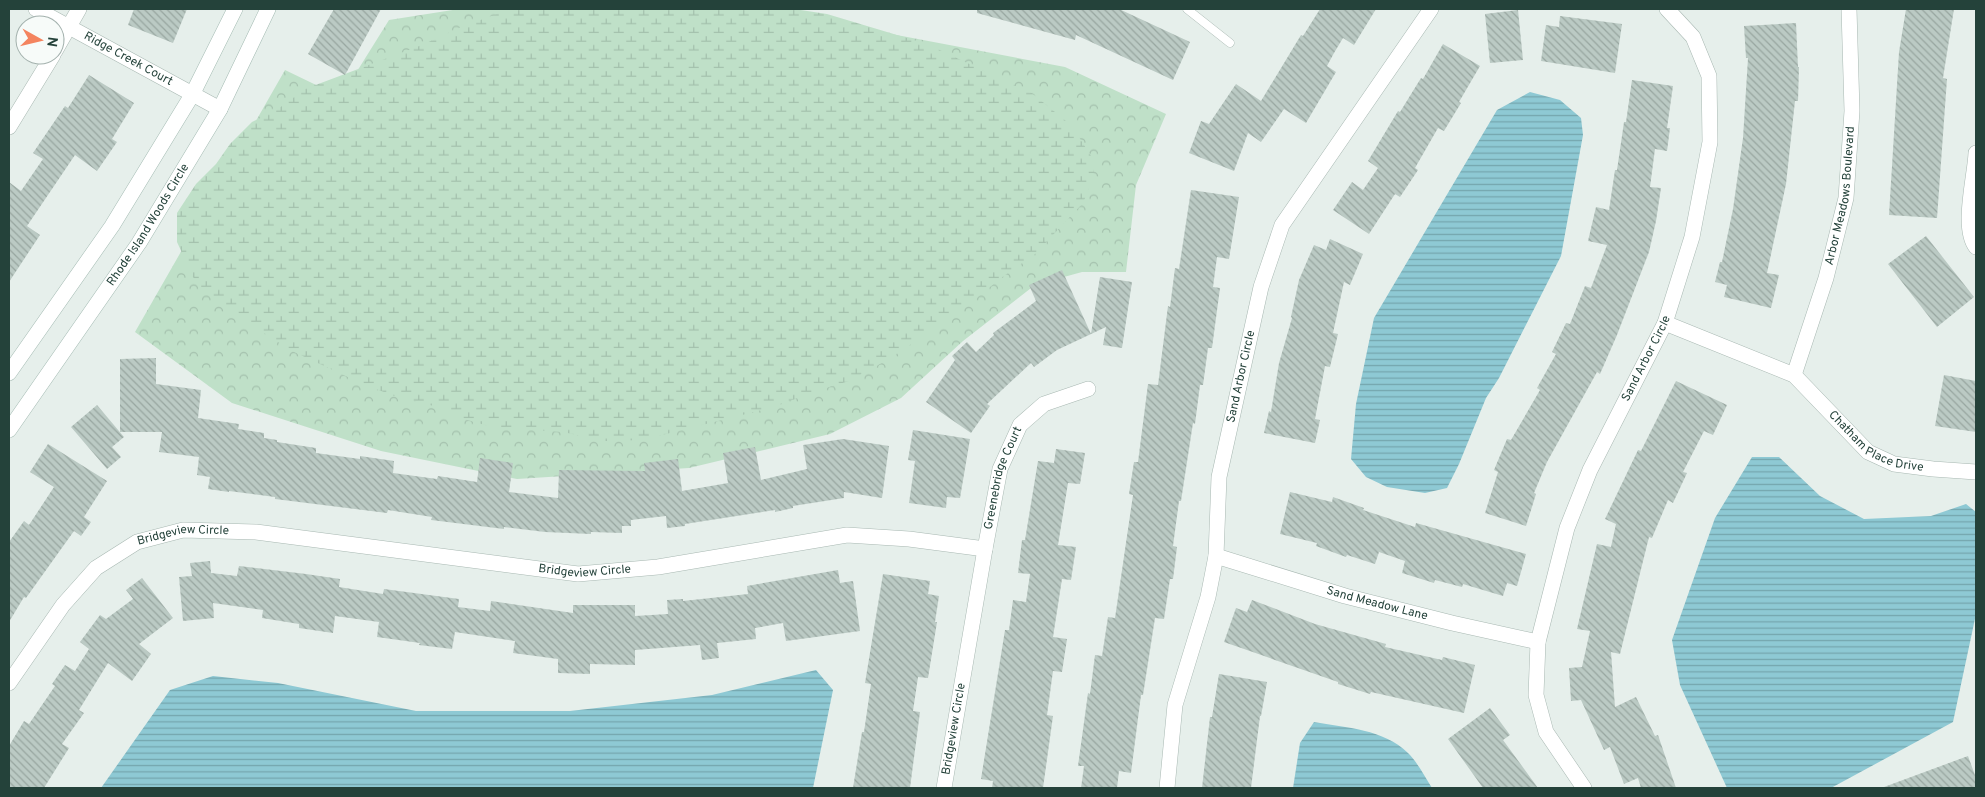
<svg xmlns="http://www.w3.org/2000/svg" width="1985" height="797" font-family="Overpass,sans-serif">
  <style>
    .forest { fill: url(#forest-crowns) }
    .wetland { fill: url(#wetland-marsh) }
    .water { fill: url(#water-rules) }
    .building { fill: url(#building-back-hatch) }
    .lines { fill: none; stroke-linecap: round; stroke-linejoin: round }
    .lane-casing { stroke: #a8b8b2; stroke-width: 9 }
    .street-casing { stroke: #a8b8b2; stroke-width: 16 }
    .secondary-casing { stroke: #a4bbb3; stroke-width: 16 }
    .lane { stroke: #fff; stroke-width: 8 }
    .street { stroke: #fff; stroke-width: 15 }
    .secondary { stroke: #fff; stroke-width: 15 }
    .labels { text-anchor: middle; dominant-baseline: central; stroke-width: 4.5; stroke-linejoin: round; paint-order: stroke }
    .street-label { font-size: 12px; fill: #24423a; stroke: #f7fbf9 }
  </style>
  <defs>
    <pattern id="forest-crowns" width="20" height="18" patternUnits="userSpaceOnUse" patternTransform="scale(1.25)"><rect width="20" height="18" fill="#bfe0c8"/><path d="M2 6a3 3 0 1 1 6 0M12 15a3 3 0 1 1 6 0" fill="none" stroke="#a4c1ad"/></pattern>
    <pattern id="wetland-marsh" width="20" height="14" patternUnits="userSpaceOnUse" patternTransform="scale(1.25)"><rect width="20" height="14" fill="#bfe0c8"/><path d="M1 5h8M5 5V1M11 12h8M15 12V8" fill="none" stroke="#a4c1ad"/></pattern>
    <pattern id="water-rules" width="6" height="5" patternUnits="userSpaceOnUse" patternTransform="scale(1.25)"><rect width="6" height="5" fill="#8ec9d4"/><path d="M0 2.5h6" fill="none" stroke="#74a5ad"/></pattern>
    <pattern id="building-back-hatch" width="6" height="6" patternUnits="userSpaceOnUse" patternTransform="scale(1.25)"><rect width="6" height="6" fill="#bbcac4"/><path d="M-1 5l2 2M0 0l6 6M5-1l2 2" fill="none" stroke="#98a6a0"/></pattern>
  </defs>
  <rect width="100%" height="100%" fill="#e6efeb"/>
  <polygon class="forest" points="459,9 760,9 1065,67 1166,114 1136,185 1126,272 1082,272 1035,285 963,341 901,398 830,434 689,468 517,479 381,451 232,403 135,332 285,70 341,97 389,20"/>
  <polygon class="wetland" points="510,9 794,9 827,14 927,44 1033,94 1072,126 1091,156 1094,176 1083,203 1035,254 1001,278 963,309 889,359 849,381 816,391 774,407 642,440 605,441 563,432 492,427 457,417 434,406 400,398 365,385 292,351 219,304 195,281 177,242 177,213 196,184 216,164 230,144 252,122 275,111 305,89 422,45 459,28"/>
  <g class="water">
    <polygon points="1530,92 1560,100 1581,118 1583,135 1561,256 1499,378 1486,398 1459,464 1447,488 1425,493 1387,487 1366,477 1351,459 1356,404 1374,318 1497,110"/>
    <polygon points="1752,457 1779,457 1820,496 1864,519 1931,516 1966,504 1976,512 1976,614 1953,722 1831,788 1727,788 1680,685 1672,640 1715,518"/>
    <polygon points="816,670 833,690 813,788 101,788 170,690 213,676 278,683 416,711 570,711 712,695"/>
    <path d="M1314 722C1346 728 1384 729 1408 753 1418 763 1425 777 1432 788H1293L1300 743Z"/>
  </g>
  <g class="building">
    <polygon points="134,9 187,9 173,43 128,25"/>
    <polygon points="334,9 381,9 345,75 308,54"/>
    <polygon points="977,9 1119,9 1190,42 1173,80 1076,35 1075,40 977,13"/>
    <polygon points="1320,9 1376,9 1354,45 1343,38 1334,53 1327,66 1336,72 1306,123 1284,109 1261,142 1248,133 1234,171 1189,153 1201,121 1209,124 1236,84 1261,101 1301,35 1303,36"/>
    <polygon points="1906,9 1954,9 1943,78 1947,79 1937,218 1889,215 1899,52"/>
    <polygon points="1518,10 1523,60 1490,63 1485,14"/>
    <polygon points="1560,16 1622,24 1615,73 1541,61 1546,25 1559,27"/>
    <polygon points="1796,23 1798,67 1799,67 1798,101 1795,101 1786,184 1767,273 1779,275 1771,308 1724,297 1727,285 1715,282 1720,262 1722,262 1733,209 1743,138 1748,58 1746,58 1744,26"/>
    <polygon points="1443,44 1480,66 1459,102 1461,103 1444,131 1438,128 1415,168 1418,170 1400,197 1395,194 1369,234 1333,210 1352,182 1363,190 1378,168 1368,161 1398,111 1400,112 1421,78 1423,79"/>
    <polygon points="89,75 134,103 112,139 117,142 97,171 75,155 27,226 40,235 9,282 9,182 21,191 43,159 33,153 65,106 68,108"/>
    <polygon points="1632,80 1673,86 1667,128 1670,128 1667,151 1655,149 1650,187 1661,188 1656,221 1649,252 1617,335 1600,374 1597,372 1547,462 1534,493 1536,494 1526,526 1485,513 1498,472 1494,470 1507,439 1511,440 1540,390 1537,388 1556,354 1552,352 1566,323 1570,324 1585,286 1591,288 1607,245 1588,241 1596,207 1609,210 1615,170 1617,170 1624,122 1626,122"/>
    <polygon points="1191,190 1239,197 1229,259 1217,257 1213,287 1220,288 1212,348 1208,348 1203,385 1200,385 1195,424 1193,423 1181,501 1179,501 1173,546 1177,547 1173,579 1170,579 1164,619 1155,618 1143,695 1141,695 1131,773 1119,771 1117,788 1081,788 1084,766 1078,766 1088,693 1090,694 1095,655 1102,656 1108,617 1115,618 1133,495 1129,494 1134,462 1138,462 1148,384 1158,385 1168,306 1170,307 1175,268 1179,269"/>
    <polygon points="1926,236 1974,297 1937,327 1888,264"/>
    <polygon points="1330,239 1363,254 1350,285 1344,282 1333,333 1338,334 1330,367 1325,366 1315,419 1320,420 1315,443 1264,433 1269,411 1271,412 1279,363 1292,318 1291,317 1299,280 1314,245 1326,250"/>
    <polygon points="1062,270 1091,334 1100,277 1132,282 1122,348 1103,345 1106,327 1057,350 1034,367 1031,363 987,404 990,406 971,433 926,402 955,360 952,356 967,342 976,352 994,335 993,333 1036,301 1029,285"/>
    <polygon points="156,358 156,384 201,390 198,418 239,424 238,429 264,433 264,438 277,440 277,442 316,448 316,453 360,459 360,456 394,461 393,473 437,479 438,476 477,482 480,458 513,463 509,492 558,498 559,470 645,471 644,463 678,459 682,491 728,483 723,453 755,447 761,480 807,469 803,445 843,439 889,446 882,498 844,492 844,498 793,506 793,508 775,512 775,510 685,524 685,526 667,528 666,516 631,520 631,526 622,526 622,533 591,532 591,534 545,532 504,527 504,529 431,520 432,517 388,510 387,513 275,499 275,497 229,491 229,492 208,489 210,477 197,475 199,457 159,452 162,432 120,432 120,359"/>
    <polygon points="1944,375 1976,381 1976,432 1935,426"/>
    <polygon points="1676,381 1727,405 1713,435 1704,431 1683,472 1687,473 1673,503 1668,500 1652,538 1649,537 1620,654 1611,652 1615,707 1636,697 1655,736 1658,735 1676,788 1641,788 1638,778 1624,784 1610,747 1604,750 1581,700 1571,701 1569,668 1582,667 1590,631 1577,629 1597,544 1611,547 1616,524 1605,519 1638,450 1641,451"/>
    <polygon points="97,405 124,437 112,447 121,457 107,469 71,427"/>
    <polygon points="913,430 970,439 960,498 947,497 946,508 909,503 915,461 908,460"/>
    <polygon points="48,444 107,481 84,517 91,522 81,536 74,531 26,598 24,597 9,622 9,542 24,521 29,525 54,487 30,472"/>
    <polygon points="1056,449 1085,453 1080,484 1068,483 1058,545 1076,547 1071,580 1062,579 1053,637 1067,639 1062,672 1053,671 1047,715 1053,716 1043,788 992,788 993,781 981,779 1005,630 1009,630 1013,600 1026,602 1030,574 1018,573 1022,540 1025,540 1038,461 1054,463"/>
    <polygon points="1290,492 1332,502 1333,497 1364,508 1363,510 1415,527 1416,523 1526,554 1517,586 1507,583 1503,596 1463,584 1462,587 1435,580 1434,583 1402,573 1405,561 1379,552 1375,564 1347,555 1346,557 1316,546 1317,543 1280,534"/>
    <polygon points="210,561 211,573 237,576 239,566 306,574 340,579 339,587 383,594 384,589 459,599 458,607 490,611 491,601 573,613 573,605 635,605 635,616 668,614 667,600 683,599 683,601 748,594 747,586 838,570 840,583 853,581 860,631 786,641 783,623 755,628 756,639 717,643 719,658 702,660 700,645 635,650 635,665 590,664 590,674 558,673 558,659 513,653 515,641 455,632 452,649 419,645 420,643 377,637 379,622 335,616 333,633 299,628 299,624 262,618 263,610 213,603 214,618 183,621 179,577 192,576 190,563"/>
    <polygon points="883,574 930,581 928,594 939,596 935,622 937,622 928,678 918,677 913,711 920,712 910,788 853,788 862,732 864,732 871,684 865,683"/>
    <polygon points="142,578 173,618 139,644 151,654 132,681 108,663 79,710 84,713 62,744 69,748 44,788 9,788 9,746 24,721 29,724 55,686 52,684 65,665 75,671 89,649 80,642 100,615 106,619 133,599 126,590"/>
    <polygon points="1252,600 1315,624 1386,644 1385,647 1442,660 1443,657 1475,665 1464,713 1371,692 1370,694 1338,684 1338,682 1224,642 1236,608 1247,612"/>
    <polygon points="1219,674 1267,682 1261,716 1260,716 1251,788 1202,788 1210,717 1212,717"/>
    <polygon points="1490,708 1510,735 1503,740 1538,788 1483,788 1448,739"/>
    <polygon points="1968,756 1976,778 1976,788 1885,788 1884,787"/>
  </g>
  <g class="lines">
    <g class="lane-casing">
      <polyline id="lane" points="1187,9 1230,43"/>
    </g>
    <g class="street-casing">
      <g id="street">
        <path id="s1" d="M36 9 220 109"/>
        <polyline points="55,51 79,9"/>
        <polyline points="9,127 53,55"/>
        <path d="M1976 153C1975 177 1961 228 1976 247"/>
        <path id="s2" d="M1665 323 1794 375 1868 452 1894 464 1933 469 1976 472"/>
        <path id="s3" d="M1794 375 1826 278 1846 198 1852 111 1849 9"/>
        <path id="s4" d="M1216 556 1345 596 1452 623 1538 642"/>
        <path id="s5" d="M9 683 63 605 96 568 137 542 183 530 256 532 578 574 658 567 847 535 909 539 985 549"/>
        <path id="s6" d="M944 788 985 549 1000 469 1020 425 1044 404 1088 389"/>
        <path id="s7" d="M1167 788 1175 705 1208 597 1216 556 1219 477 1261 287 1282 225 1431 9"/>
        <path id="s8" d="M1584 788 1546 732 1536 695 1538 642 1567 528 1590 470 1665 323 1692 237 1710 142 1709 76 1693 37 1667 9"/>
      </g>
    </g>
    <g class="secondary-casing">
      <g id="secondary">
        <polyline points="9,373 112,226 192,95 235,9"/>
        <path id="s9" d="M9 430 139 243 220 109 268 9"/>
      </g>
    </g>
    <use href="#lane" class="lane"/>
    <use href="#street" class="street"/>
    <use href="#secondary" class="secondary"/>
  </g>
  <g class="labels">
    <g class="street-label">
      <text stroke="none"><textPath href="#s1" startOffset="105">Ridge Creek Court</textPath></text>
      <text stroke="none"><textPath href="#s3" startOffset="186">Arbor Meadows Boulevard</textPath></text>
      <text stroke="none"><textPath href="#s9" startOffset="248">Rhode Island Woods Circle</textPath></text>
      <text stroke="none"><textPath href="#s8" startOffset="464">Sand Arbor Circle</textPath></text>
      <text stroke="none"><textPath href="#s7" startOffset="420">Sand Arbor Circle</textPath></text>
      <text stroke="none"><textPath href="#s2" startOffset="248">Chatham Place Drive</textPath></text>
      <text stroke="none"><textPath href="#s6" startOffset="316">Greenebridge Court</textPath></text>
      <text stroke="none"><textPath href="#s5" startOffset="240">Bridgeview Circle</textPath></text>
      <text stroke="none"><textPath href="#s5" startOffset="645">Bridgeview Circle</textPath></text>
      <text stroke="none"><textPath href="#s4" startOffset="168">Sand Meadow Lane</textPath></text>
      <text stroke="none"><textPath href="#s6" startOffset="60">Bridgeview Circle</textPath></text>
    </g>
  </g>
  <rect width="1985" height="797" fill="none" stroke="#24423a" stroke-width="20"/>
  <g transform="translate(40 40) rotate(98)"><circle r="24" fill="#f7fbf9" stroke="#a3b1ad"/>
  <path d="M0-4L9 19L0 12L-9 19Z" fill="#f4845f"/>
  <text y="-8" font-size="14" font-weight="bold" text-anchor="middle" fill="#24423a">N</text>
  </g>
</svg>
